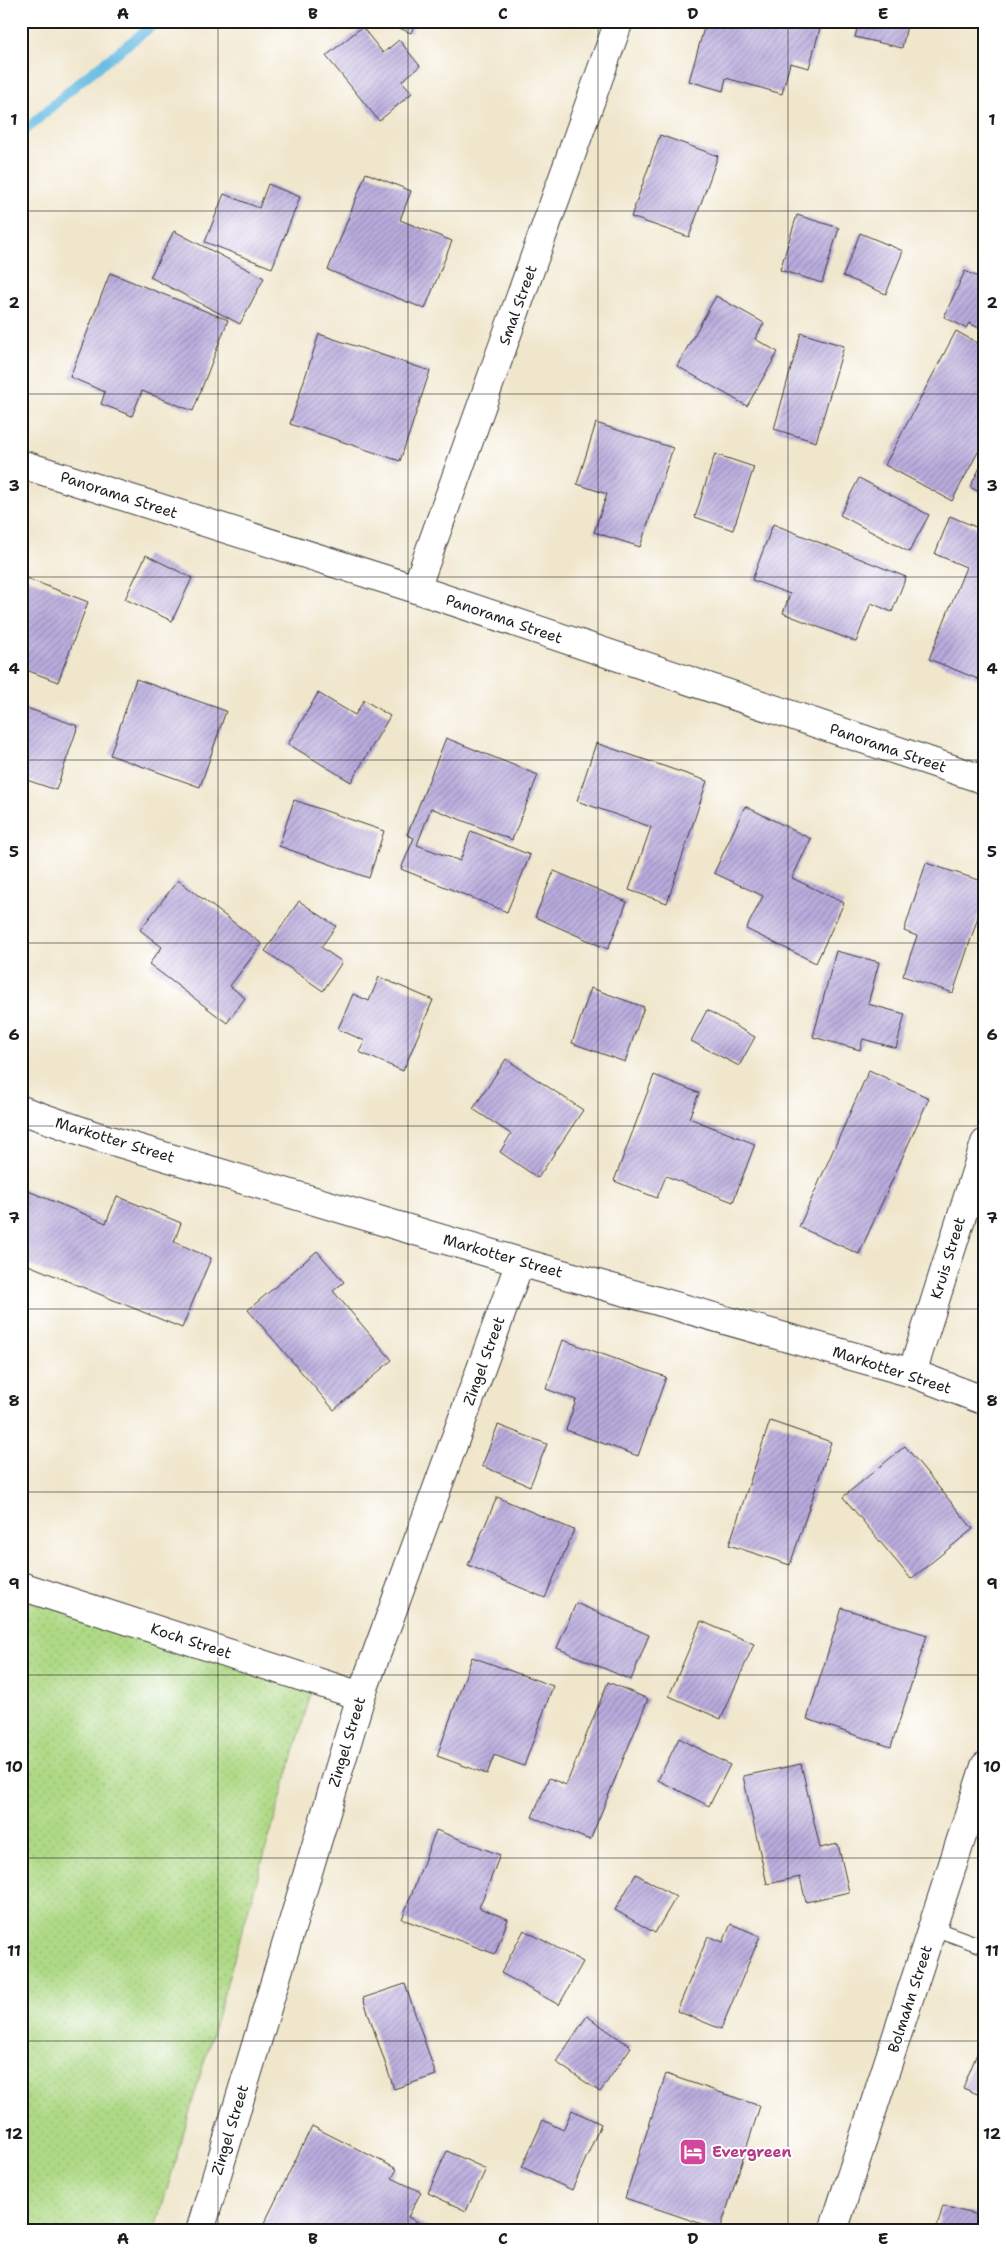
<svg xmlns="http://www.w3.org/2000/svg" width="1006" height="2252" font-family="'Shantell Sans',sans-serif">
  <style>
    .grass { fill: url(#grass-dots); stroke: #657a50 }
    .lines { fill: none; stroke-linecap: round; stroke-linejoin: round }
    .stream { stroke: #66bce3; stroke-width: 10 }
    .building { fill: url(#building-hatch) }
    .lane-casing { stroke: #3c3a36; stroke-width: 16 }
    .street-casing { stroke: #3c3a36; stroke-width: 30 }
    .lane { stroke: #fff; stroke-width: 14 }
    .street { stroke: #fff; stroke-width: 28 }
    .grid { fill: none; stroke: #1c1c1c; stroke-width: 1; stroke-opacity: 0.55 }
    .labels { text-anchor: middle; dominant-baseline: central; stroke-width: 4; stroke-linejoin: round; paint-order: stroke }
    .street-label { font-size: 15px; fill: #1c1c1c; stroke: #fff }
    .hotel-label { font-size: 15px; font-weight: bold; fill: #b23c85; stroke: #fff; text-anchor: start }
    .neatline { fill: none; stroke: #1c1c1c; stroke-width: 2 }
    .grid-label { font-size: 16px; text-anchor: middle; font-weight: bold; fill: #1c1c1c }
  </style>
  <defs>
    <pattern id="grass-dots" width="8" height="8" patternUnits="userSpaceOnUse" patternTransform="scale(1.25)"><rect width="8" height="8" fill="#aed985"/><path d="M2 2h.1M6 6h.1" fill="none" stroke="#95ba72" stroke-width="1.8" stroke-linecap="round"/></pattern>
    <pattern id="building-hatch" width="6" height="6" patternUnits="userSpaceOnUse" patternTransform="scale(1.25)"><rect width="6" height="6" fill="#b9abdd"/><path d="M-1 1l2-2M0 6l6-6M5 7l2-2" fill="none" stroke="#968ab2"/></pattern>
  </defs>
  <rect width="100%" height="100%" fill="#fff"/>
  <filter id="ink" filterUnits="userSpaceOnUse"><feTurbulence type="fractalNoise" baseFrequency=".02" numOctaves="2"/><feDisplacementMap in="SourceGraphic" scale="10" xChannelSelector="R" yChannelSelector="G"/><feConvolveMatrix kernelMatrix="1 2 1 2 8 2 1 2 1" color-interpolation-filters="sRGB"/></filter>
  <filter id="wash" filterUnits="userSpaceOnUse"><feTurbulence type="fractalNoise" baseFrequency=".0096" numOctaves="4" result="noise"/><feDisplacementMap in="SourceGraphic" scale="20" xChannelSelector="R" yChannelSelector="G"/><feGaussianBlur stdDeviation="1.12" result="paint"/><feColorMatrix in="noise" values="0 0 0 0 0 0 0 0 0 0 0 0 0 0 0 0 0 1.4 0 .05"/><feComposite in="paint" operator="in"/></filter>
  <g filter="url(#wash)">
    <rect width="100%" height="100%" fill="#f0e6cc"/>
    <polygon class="grass" points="21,1586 315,1680 155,2231 21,2231"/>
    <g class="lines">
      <polyline class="stream" points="21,134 78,83 158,21"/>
    </g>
    <g id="blocks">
      <g class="building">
        <polygon points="383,21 416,21 411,33"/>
        <polygon points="706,21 822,21 809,68 790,63 782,94 726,78 723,91 689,81"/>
        <polygon points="859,21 908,21 902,48 855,37"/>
        <polygon points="362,27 383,53 399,40 420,66 402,81 412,93 379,121 326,56"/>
        <polygon points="660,135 718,156 689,237 631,217"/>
        <polygon points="366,173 411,191 400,220 452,241 425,309 328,270"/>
        <polygon points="268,184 300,197 272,268 205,242 224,194 259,208"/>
        <polygon points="797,215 839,228 822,283 780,270"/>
        <polygon points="174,231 264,278 240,324 150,277"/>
        <polygon points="860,233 903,251 886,294 843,276"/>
        <polygon points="965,271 985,280 985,331 969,323 966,328 944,317"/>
        <polygon points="110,273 228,320 193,411 142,391 132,416 101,404 105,392 70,377"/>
        <polygon points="716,296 764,323 755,339 778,352 747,406 677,366"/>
        <polygon points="956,331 985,347 985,439 952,501 885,465"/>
        <polygon points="801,333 844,346 816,442 774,429"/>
        <polygon points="319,334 430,371 400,461 290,424"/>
        <polygon points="596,423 673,448 640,547 594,532 607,494 577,484"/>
        <polygon points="715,454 754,467 733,530 695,517"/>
        <polygon points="985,458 985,495 970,487"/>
        <polygon points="859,478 929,515 909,552 840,515"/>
        <polygon points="950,516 985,531 985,682 929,659 966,567 935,554"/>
        <polygon points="773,524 906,577 892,612 871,603 856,642 783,613 790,594 752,580"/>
        <polygon points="146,555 192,578 172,621 125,599"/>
        <polygon points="21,576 88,602 58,682 21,668"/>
        <polygon points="136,679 226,711 200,787 110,755"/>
        <polygon points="318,693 355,715 364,700 390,716 351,782 288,744"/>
        <polygon points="21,706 78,726 56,790 21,778"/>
        <polygon points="446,738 538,775 512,840 431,808 417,845 460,861 471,831 530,855 507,912 401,869 414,838 407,835"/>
        <polygon points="596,743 707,781 667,903 629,890 651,827 577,801"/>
        <polygon points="294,800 384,831 369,878 279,846"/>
        <polygon points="745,806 811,839 792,878 844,903 816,963 746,929 763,896 714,873"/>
        <polygon points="926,863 985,882 985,896 953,993 903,976 917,936 904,931"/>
        <polygon points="554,871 627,902 608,949 535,917"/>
        <polygon points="178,880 262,944 230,986 245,998 227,1023 149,964 162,947 140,930"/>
        <polygon points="299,901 336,926 321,947 342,962 323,991 265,951"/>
        <polygon points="836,951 879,962 868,1004 905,1014 896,1048 863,1039 860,1050 813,1037"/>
        <polygon points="379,977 433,1000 403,1071 359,1052 365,1041 338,1029 353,994 369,1001"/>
        <polygon points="591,988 644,1007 625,1062 572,1043"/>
        <polygon points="707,1010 755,1037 739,1066 691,1041"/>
        <polygon points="506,1059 583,1110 538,1178 500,1152 511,1134 473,1109"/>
        <polygon points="869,1070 929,1098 859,1254 799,1227"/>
        <polygon points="654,1075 699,1093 689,1118 755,1144 733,1202 666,1176 657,1198 614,1181"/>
        <polygon points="21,1188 106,1223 117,1196 181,1223 174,1242 211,1258 182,1328 21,1262"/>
        <polygon points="317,1251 344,1282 333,1291 392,1360 334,1410 248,1310"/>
        <polygon points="563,1340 666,1377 638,1456 566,1430 576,1400 546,1389"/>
        <polygon points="770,1421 831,1442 790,1565 729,1545"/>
        <polygon points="498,1425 547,1444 530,1486 482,1466"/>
        <polygon points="905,1446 973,1529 911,1579 843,1497"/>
        <polygon points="497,1497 574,1530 545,1598 468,1565"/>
        <polygon points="576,1603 649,1635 631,1680 557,1648"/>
        <polygon points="842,1608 927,1635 891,1747 807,1719"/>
        <polygon points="701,1621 754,1644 721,1719 669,1696"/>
        <polygon points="472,1657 553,1686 524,1766 494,1755 487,1774 437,1756"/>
        <polygon points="608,1682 648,1699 590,1840 532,1817 549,1778 566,1785"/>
        <polygon points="679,1738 730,1765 709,1806 658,1780"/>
        <polygon points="801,1764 820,1848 838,1844 849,1892 806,1902 800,1877 767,1884 743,1776"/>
        <polygon points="436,1830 500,1855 479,1908 508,1919 495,1954 402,1919"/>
        <polygon points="636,1874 676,1897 655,1933 615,1910"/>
        <polygon points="731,1924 760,1936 721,2029 677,2011 708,1936 723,1942"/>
        <polygon points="524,1930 583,1962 559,2005 501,1973"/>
        <polygon points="405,1984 436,2075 394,2089 363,1998"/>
        <polygon points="587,2016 631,2047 600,2092 556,2062"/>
        <polygon points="985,2034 985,2097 963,2088"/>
        <polygon points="666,2074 760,2106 720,2230 625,2198"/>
        <polygon points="572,2110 601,2124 572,2190 522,2167 543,2120 563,2130"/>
        <polygon points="312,2126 397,2169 392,2178 421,2192 408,2217 435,2231 273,2231 263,2226"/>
        <polygon points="447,2151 486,2169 466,2211 428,2193"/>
        <polygon points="943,2206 985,2217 985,2231 936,2231"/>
      </g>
    </g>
  </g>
  <g filter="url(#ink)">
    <use href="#blocks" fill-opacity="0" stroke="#3c3a36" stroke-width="1"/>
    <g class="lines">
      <g class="lane-casing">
        <polyline id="lane" points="933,1928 985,1947"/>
      </g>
      <g class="street-casing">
        <g id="street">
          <polyline points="21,464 416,589 985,780"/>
          <polyline points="416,589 619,21"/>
          <polyline points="21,1110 96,1136 520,1262 912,1373 985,1401"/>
          <polyline points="912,1373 985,1143"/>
          <polyline points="21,1586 361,1696"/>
          <polyline points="200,2231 361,1696 520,1262"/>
          <polyline points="833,2231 985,1766"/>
        </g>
      </g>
      <use href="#lane" class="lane"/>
      <use href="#street" class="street"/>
    </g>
  </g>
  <path class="grid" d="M218 21V2231M408 21V2231M598 21V2231M788 21V2231M21 211H985M21 394H985M21 577H985M21 760H985M21 943H985M21 1126H985M21 1309H985M21 1492H985M21 1675H985M21 1858H985M21 2041H985"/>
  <defs>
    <g id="hotel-square" transform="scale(1.4375)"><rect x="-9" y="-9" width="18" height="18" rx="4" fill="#d1479c" stroke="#fff"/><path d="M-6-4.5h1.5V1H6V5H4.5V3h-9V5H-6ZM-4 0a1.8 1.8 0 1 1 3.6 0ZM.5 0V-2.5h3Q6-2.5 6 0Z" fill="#fff"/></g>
  </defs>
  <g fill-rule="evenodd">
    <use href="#hotel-square" x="693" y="2152"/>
  </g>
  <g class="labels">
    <g class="street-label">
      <text transform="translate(518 305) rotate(-70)">Smal Street</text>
      <text transform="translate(119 495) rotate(18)">Panorama Street</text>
      <text transform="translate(504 619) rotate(19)">Panorama Street</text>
      <text transform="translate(888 748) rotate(19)">Panorama Street</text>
      <text transform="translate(115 1140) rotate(17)">Markotter Street</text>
      <text transform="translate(503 1256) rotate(16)">Markotter Street</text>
      <text transform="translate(948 1258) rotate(-73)">Kruis Street</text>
      <text transform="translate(484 1361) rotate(-70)">Zingel Street</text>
      <text transform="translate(892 1370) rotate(18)">Markotter Street</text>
      <text transform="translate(191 1641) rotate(18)">Koch Street</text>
      <text transform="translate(347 1742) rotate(-73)">Zingel Street</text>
      <text transform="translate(910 1999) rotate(-72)">Bolmahn Street</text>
      <text transform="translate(230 2130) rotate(-73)">Zingel Street</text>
    </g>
    <g class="hotel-label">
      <text x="712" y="2152">Evergreen</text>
    </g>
  </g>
  <rect width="1006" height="2252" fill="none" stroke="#fff" stroke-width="55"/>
  <rect x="28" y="28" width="950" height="2196" class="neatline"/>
  <g class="grid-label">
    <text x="123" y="19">A</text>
    <text x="313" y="19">B</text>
    <text x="503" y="19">C</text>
    <text x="693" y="19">D</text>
    <text x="883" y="19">E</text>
    <text x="14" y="125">1</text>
    <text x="992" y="125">1</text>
    <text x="14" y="308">2</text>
    <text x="992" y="308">2</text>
    <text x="14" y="491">3</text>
    <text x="992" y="491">3</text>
    <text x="14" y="674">4</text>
    <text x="992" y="674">4</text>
    <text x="14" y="857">5</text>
    <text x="992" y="857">5</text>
    <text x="14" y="1040">6</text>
    <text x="992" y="1040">6</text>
    <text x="14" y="1223">7</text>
    <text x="992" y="1223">7</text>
    <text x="14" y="1406">8</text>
    <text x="992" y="1406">8</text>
    <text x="14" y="1589">9</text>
    <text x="992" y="1589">9</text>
    <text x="14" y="1772">10</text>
    <text x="992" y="1772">10</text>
    <text x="14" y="1956">11</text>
    <text x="992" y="1956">11</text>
    <text x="14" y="2139">12</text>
    <text x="992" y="2139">12</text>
    <text x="123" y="2244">A</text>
    <text x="313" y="2244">B</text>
    <text x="503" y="2244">C</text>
    <text x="693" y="2244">D</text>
    <text x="883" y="2244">E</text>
  </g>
</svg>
